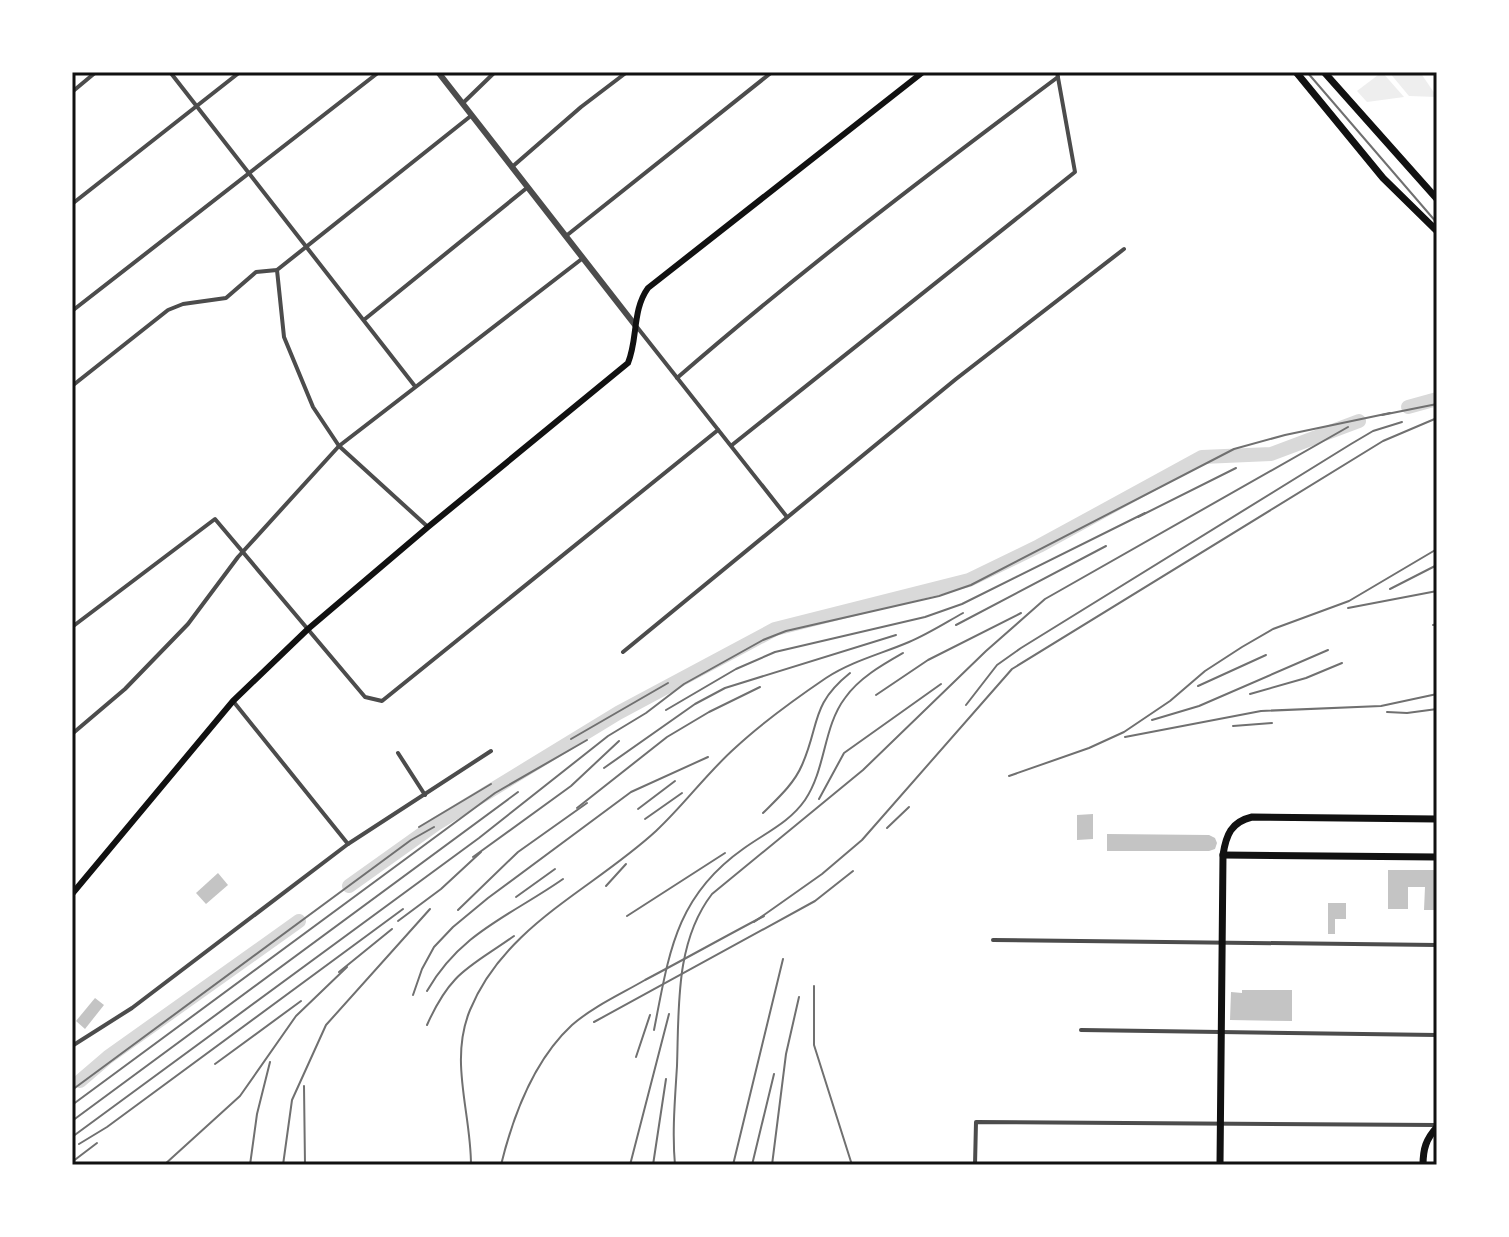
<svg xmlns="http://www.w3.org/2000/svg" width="1509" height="1237" font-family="Commissioner,sans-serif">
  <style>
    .green { fill: #eee }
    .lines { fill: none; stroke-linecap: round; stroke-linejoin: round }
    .river { stroke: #d9d9d9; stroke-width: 14 }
    .building { fill: #c4c4c4 }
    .minor { stroke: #4c4c4c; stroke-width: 4 }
    .tertiary { stroke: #4c4c4c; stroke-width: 6 }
    .secondary { stroke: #111; stroke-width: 6 }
    .primary { stroke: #111; stroke-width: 7 }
    .tram { stroke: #707070; stroke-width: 2 }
    .rail { stroke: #707070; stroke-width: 2 }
    .neatline { fill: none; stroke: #111; stroke-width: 3 }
  </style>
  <rect width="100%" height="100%" fill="#fff"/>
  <g class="green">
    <polygon points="1382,72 1404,97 1367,102 1357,91"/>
    <polygon points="1389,72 1420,72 1437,97 1409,96"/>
  </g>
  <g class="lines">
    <g class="river">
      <polyline points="1408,407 1437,399"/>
      <polyline points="349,886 436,824 618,713 775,629 969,580 1039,546 1202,457 1271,454 1359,421"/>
      <polyline points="80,1081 108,1057 299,921"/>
    </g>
  </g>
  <g class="building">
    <polygon points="1093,814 1093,839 1077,840 1077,815"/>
    <polygon points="1107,834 1209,835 1215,838 1217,843 1215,849 1209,851 1107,851"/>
    <polygon points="1388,870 1437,870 1437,910 1424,910 1425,887 1408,887 1408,909 1388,909"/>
    <polygon points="218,873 228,885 206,904 196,893"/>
    <polygon points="1328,903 1346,903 1346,919 1335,919 1335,934 1328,934"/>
    <polygon points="1242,990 1292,990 1292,1021 1230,1020 1231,992 1242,993"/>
    <polygon points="95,998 104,1005 85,1029 76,1021"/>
  </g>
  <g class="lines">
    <g class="minor">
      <polyline points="170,72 414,385"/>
      <polyline points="72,92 96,72"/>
      <polyline points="463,103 495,72"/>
      <polyline points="512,167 581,107 627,72"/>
      <polyline points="72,204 240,72"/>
      <polyline points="566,236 772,72"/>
      <polyline points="277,270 284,337 313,407 339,446 428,527"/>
      <polyline points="72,311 379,72"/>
      <polyline points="365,319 528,187"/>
      <polyline points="637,327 787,517"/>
      <path d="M677 378C799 272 928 174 1058 77"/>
      <polyline points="72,386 168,310 183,304 226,298 256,272 277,270 472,115"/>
      <polyline points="732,445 1075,172 1057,72"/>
      <polyline points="72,627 215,519 365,697 382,701 718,430"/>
      <polyline points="623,652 956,379 1124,249"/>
      <polyline points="233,701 348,844"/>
      <polyline points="72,734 125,689 188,624 238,557 339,446 583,258"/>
      <polyline points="398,753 425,795"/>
      <polyline points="993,940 1437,945"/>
      <polyline points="1081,1030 1437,1035"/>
      <polyline points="72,1046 132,1008 348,844 491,751"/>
      <polyline points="975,1165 976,1122 1437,1125"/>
    </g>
    <polyline class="tertiary" points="438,72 635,325"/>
    <path class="secondary" d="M72 894 233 701 308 629 428 527 628 363C638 339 632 310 648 288L923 72"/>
    <g class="primary">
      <polyline points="1296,72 1383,178 1437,231"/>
      <polyline points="1324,72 1437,199"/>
      <polyline points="1223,855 1437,857"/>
      <path d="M1220 1165 1223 855C1226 835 1231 822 1252 817L1437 819"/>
      <path d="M1423 1165C1423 1149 1426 1139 1437 1127"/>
    </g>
    <polyline class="tram" points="1307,72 1437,223"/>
    <g class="rail">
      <polyline points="1382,415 1437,404"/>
      <polyline points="1138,517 1236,468"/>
      <polyline points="1390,589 1437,565"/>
      <polyline points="1348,608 1437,591"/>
      <polyline points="956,625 1106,546"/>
      <polyline points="1433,625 1437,624"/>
      <polyline points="1198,686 1266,655"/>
      <polyline points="1250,694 1306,678 1342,663"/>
      <polyline points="876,695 928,660 1021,613"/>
      <polyline points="966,705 997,665 1021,648 1351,444 1373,431 1402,422"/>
      <polyline points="666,710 736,669 775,652 925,617 962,604 1145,513"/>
      <polyline points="1387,712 1407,713 1437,709"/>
      <polyline points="1152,720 1199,706 1328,650"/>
      <polyline points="1233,726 1272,723"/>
      <polyline points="1125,737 1261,711 1381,706 1437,694"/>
      <polyline points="571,739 668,683"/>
      <polyline points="604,768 695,704 725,688 896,635"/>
      <polyline points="1009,776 1089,748 1124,732 1170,701 1205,671 1242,647 1273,629 1349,601 1437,549"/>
      <polyline points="819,799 844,753 941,684"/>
      <polyline points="577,808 667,737 709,712 760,687"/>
      <polyline points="638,809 675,781"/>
      <path d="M763 813C777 799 794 784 802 765 820 725 810 705 850 673"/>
      <polyline points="645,819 682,793"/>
      <polyline points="419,827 491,784"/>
      <polyline points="887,828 909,807"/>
      <polyline points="473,857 571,786 619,741"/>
      <polyline points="606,886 626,864"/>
      <polyline points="516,897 555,869"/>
      <polyline points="458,910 518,852 587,803"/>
      <polyline points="627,916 725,853"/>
      <polyline points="398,921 441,889 481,852"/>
      <polyline points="754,922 822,874 862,840 1012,669 1383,441 1437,418"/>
      <polyline points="339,972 392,929"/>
      <polyline points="814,986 814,1045 852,1165"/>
      <path d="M427 991C461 932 510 916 563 879"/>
      <polyline points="413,995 422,969 434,947 453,927 488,898 631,792 708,757"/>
      <polyline points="594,1022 815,901 853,871"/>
      <path d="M427 1025C451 971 469 968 514 936"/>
      <path d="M654 1030C669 954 675 897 743 849 765 833 789 823 805 800 826 769 823 727 845 698 859 678 882 665 903 653"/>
      <polyline points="636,1057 650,1015"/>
      <polyline points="215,1064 301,1001"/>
      <polyline points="304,1086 305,1165"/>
      <polyline points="72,1090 411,840 434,827"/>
      <polyline points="72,1105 495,793 587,740"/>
      <polyline points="72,1121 518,792"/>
      <polyline points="72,1137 479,838 608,736 646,713 684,684 763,640 786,631 939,596 971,585 1234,449 1285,435 1390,413"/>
      <polyline points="79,1144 107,1127 403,909"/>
      <polyline points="72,1162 97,1143"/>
      <polyline points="164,1165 240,1096 296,1016 347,967"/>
      <polyline points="250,1165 257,1114 270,1062"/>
      <polyline points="283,1165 292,1100 326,1025 430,909"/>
      <path d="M471 1165C471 1112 449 1061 470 1010 505 925 592 890 656 831 684 805 706 774 735 748 762 723 795 699 826 678 852 661 881 654 909 642 928 634 945 623 963 613"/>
      <path d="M501 1165C513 1116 534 1060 572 1025 594 1006 621 994 645 980 685 959 724 937 764 916"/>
      <polyline points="630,1165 669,1014"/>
      <polyline points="653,1165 666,1079"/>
      <path d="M675 1165C672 1132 675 1099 677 1066 679 1008 675 942 712 894L863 770 986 651 1045 599 1348 427"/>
      <polyline points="733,1165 783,959"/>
      <polyline points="752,1165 774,1074"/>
      <polyline points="772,1165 786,1054 799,997"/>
    </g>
  </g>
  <rect width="1509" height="1237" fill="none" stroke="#ffffff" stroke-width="148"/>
  <rect x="74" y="74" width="1361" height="1089" class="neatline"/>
</svg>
